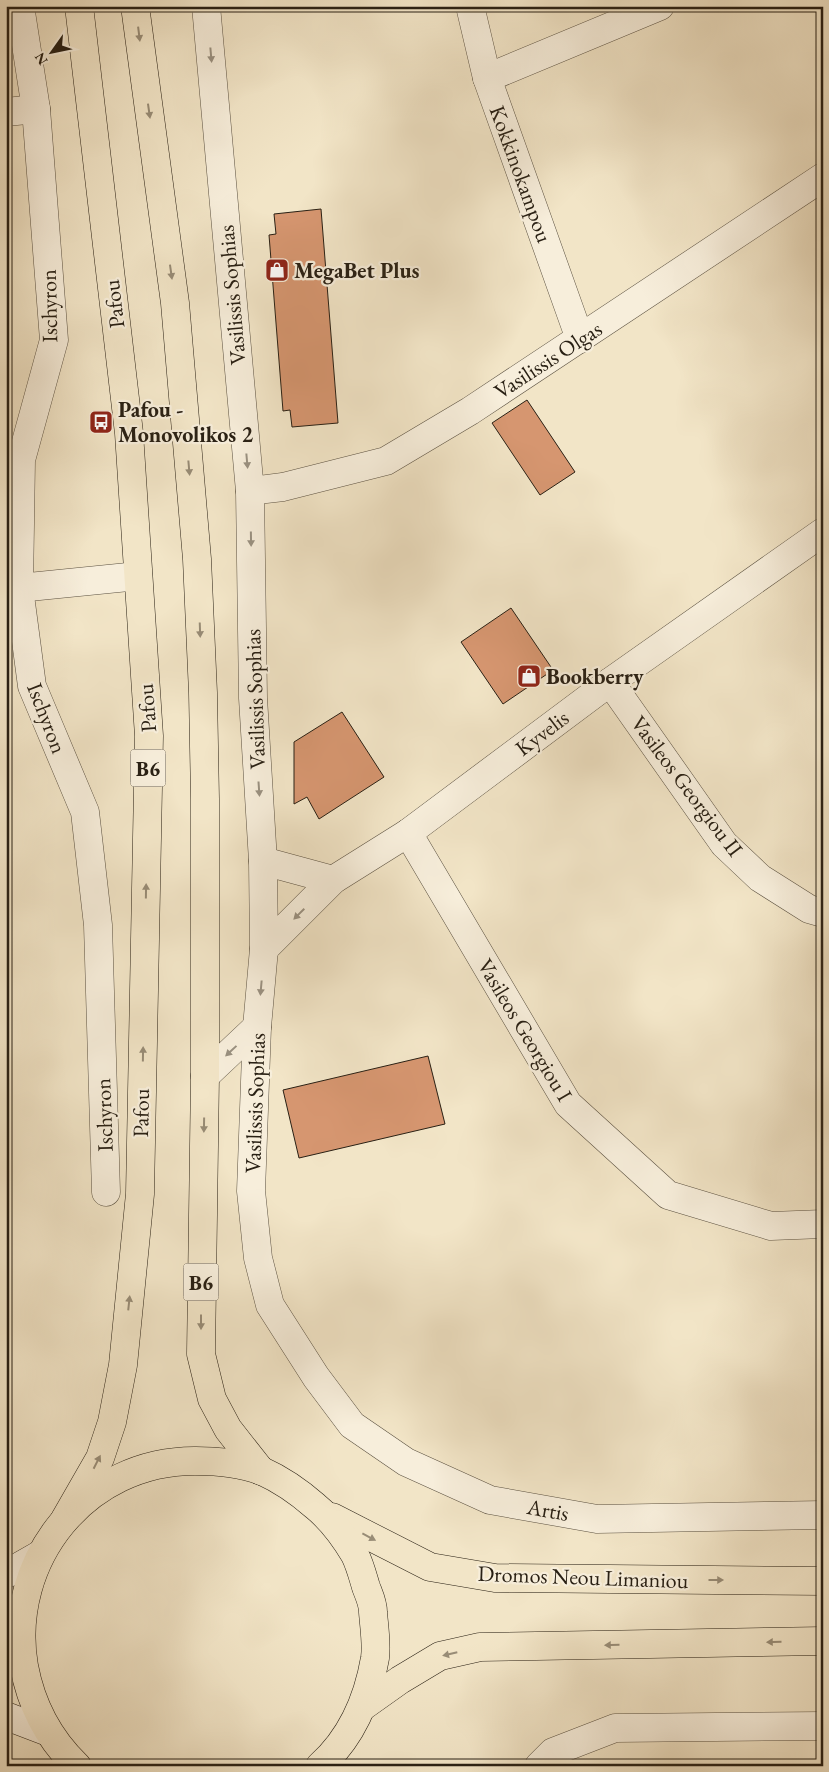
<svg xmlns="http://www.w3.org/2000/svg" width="829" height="1772" font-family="'EB Garamond',serif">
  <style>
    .building { fill: #d69670; stroke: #292014 }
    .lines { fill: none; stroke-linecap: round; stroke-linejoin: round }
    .street-casing { stroke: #5b5141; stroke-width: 29 }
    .secondary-casing { stroke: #292014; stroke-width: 29 }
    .primary-casing { stroke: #292014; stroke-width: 29 }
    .street { stroke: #f7eedb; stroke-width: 28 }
    .secondary { stroke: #f7eedb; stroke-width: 28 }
    .primary { stroke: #f2e5c7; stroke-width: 28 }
    .oneway { fill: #988c76 }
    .oneway2 { fill: #9a9181 }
    .labels { text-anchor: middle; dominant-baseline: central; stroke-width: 4.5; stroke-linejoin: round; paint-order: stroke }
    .shield { fill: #f7eedb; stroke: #675e50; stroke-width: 1 }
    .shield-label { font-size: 21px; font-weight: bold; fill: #292014 }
    .street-label { font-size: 22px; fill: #292014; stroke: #f7eedb }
    .poi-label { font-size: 22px; font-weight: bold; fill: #292014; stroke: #f7eedb; text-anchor: start }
  </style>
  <rect width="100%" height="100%" fill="#f2e5c7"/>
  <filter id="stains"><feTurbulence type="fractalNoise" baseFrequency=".004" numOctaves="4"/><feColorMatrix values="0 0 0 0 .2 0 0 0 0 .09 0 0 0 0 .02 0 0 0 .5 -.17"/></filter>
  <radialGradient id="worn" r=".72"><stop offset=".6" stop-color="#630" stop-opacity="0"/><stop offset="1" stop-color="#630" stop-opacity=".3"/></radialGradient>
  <g class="building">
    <polygon points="321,209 338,423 292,427 290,410 283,411 269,235 276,234 274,214"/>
    <polygon points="527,400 575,472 540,495 492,423"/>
    <polygon points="511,608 553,670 503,704 461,642"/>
    <polygon points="342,712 384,777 319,819 307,797 294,804 294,742"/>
    <polygon points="428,1056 445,1124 299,1158 283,1090"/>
  </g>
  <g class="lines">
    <g class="street-casing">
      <g id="street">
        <polyline points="20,6 36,109 54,340 21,460 19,588 32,686 85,812 98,925 106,1192"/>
        <polyline points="206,6 250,491 253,698 263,861 264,949 257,1027 251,1191 258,1258 270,1305 316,1377 352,1425 406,1462 490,1500 597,1519 823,1515"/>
        <polyline points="470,6 487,78 580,339"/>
        <polyline points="487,78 660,6"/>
        <polyline points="6,112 36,109"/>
        <polyline points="250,491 283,487 386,461 470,411 823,177"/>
        <polyline points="19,588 138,576"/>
        <polyline points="610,682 724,844 760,878 809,909 823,913"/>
        <polyline points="408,833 568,1104 668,1195 771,1226 823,1224"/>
        <polyline points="263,861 333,880"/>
        <polyline points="264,949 333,880 408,833 610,682 823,532"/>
        <polyline points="205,1076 257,1027"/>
        <polyline points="539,1766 553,1752 615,1728 823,1726"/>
      </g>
    </g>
    <g class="secondary-casing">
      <g id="secondary">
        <polyline points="6,1574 41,1554"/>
        <polyline points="6,1716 48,1732"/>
      </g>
    </g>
    <g class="primary-casing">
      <g id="primary">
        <polyline points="135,6 175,303 197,559 203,693 205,799 205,1076 201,1354 212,1399 228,1429 261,1471"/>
        <polyline points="332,1517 430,1567 495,1578 823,1581"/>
        <polyline points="65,1519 100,1458 112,1422 123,1365 140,1194 149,736 129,433 79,6"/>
        <polyline points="362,1707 400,1680 440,1656 480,1647 823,1641"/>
        <path d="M77 1766C49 1739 31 1704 24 1666 6 1560 86 1460 196 1461 218 1461 241 1463 262 1471 282 1480 299 1492 315 1506 331 1519 345 1538 355 1555 360 1565 363 1577 366 1587 369 1595 373 1603 373 1612 374 1626 377 1644 375 1658 368 1699 351 1738 320 1766"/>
      </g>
    </g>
    <use href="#street" class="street"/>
    <use href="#secondary" class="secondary"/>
    <use href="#primary" class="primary"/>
  </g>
  <defs><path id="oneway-solid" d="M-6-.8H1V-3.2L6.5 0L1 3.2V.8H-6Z" transform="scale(1.25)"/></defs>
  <g class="oneway">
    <use href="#oneway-solid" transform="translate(139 34) rotate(83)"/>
    <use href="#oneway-solid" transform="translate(149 111) rotate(82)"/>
    <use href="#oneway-solid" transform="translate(171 272) rotate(82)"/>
    <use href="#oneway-solid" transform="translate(189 468) rotate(85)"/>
    <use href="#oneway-solid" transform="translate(200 630) rotate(88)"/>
    <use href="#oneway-solid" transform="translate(146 891) rotate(-89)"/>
    <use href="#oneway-solid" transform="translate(143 1054) rotate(-89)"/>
    <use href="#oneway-solid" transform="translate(204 1125) rotate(91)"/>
    <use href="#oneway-solid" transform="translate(129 1303) rotate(-84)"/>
    <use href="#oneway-solid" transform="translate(201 1322) rotate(90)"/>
    <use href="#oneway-solid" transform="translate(97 1462) rotate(-63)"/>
    <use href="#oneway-solid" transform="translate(369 1537) rotate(28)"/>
    <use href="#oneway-solid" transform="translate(716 1580)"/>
    <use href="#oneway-solid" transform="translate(774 1642) rotate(179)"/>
    <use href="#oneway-solid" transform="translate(612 1645) rotate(179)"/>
    <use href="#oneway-solid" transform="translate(450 1654) rotate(167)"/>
  </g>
  <g class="oneway2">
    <use href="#oneway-solid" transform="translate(211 55) rotate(85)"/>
    <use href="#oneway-solid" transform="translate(247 461) rotate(85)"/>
    <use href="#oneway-solid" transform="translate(251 539) rotate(89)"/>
    <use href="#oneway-solid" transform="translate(259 789) rotate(86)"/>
    <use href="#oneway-solid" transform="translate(299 914) rotate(135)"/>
    <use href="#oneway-solid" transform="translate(261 988) rotate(95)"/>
    <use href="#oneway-solid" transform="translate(231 1051) rotate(137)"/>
  </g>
  <defs>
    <g id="shop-square" transform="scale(1.25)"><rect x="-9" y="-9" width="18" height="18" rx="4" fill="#8f2418" stroke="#f7eedb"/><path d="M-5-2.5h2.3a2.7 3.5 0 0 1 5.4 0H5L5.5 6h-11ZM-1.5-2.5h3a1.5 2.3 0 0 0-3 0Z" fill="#fff"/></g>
    <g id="bus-square" transform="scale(1.25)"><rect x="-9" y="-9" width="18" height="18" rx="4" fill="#8f2418" stroke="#f7eedb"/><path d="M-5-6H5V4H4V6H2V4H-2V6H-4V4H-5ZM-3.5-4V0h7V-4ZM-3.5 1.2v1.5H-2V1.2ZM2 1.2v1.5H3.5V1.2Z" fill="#fff"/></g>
  </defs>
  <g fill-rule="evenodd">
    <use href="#shop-square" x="277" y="270"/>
    <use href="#bus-square" x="101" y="422"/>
    <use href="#shop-square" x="529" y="676"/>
  </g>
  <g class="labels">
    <g class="shield">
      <rect x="130.5" y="749.5" width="35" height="37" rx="4"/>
      <rect x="183.5" y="1263.5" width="35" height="37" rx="4"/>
    </g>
    <g class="shield-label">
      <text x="148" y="768">B6</text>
      <text x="201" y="1282">B6</text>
    </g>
    <g class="street-label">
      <text transform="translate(521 174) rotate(70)">Kokkinokampou</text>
      <text transform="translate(232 295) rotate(-95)">Vasilissis Sophias</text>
      <text transform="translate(114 304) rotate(-97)">Pafou</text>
      <text transform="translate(49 306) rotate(-91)">Ischyron</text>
      <text transform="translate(548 360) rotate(-33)">Vasilissis Olgas</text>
      <text transform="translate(255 699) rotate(-92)">Vasilissis Sophias</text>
      <text transform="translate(147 708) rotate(-94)">Pafou</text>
      <text transform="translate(47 718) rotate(69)">Ischyron</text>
      <text transform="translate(542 733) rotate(-37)">Kyvelis</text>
      <text transform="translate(687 786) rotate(53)">Vasileos Georgiou II</text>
      <text transform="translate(525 1030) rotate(59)">Vasileos Georgiou I</text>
      <text transform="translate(255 1103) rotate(-88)">Vasilissis Sophias</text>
      <text transform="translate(141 1113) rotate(-89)">Pafou</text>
      <text transform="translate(104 1115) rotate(-92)">Ischyron</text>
      <text transform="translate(548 1510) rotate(10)">Artis</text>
      <text transform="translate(583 1577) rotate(2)">Dromos Neou Limaniou</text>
    </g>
    <g class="poi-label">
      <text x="294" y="270">MegaBet Plus</text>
      <text x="118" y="409">Pafou -<tspan x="118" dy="25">Monovolikos 2</tspan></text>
      <text x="546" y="676">Bookberry</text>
    </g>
  </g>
  <rect width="829" height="1772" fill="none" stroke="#f2e5c7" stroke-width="25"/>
  <rect x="8" y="8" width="814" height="1757" fill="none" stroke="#292014" stroke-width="2.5"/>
  <rect x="12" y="12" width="804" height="1747" fill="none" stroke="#292014"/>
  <g transform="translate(52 52) rotate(237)" stroke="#f7eedb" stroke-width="4" paint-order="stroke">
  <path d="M0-4L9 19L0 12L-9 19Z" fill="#292014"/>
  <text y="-8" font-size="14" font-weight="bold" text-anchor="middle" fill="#292014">N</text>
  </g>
  <rect width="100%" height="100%" filter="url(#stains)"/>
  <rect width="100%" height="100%" fill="url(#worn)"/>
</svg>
